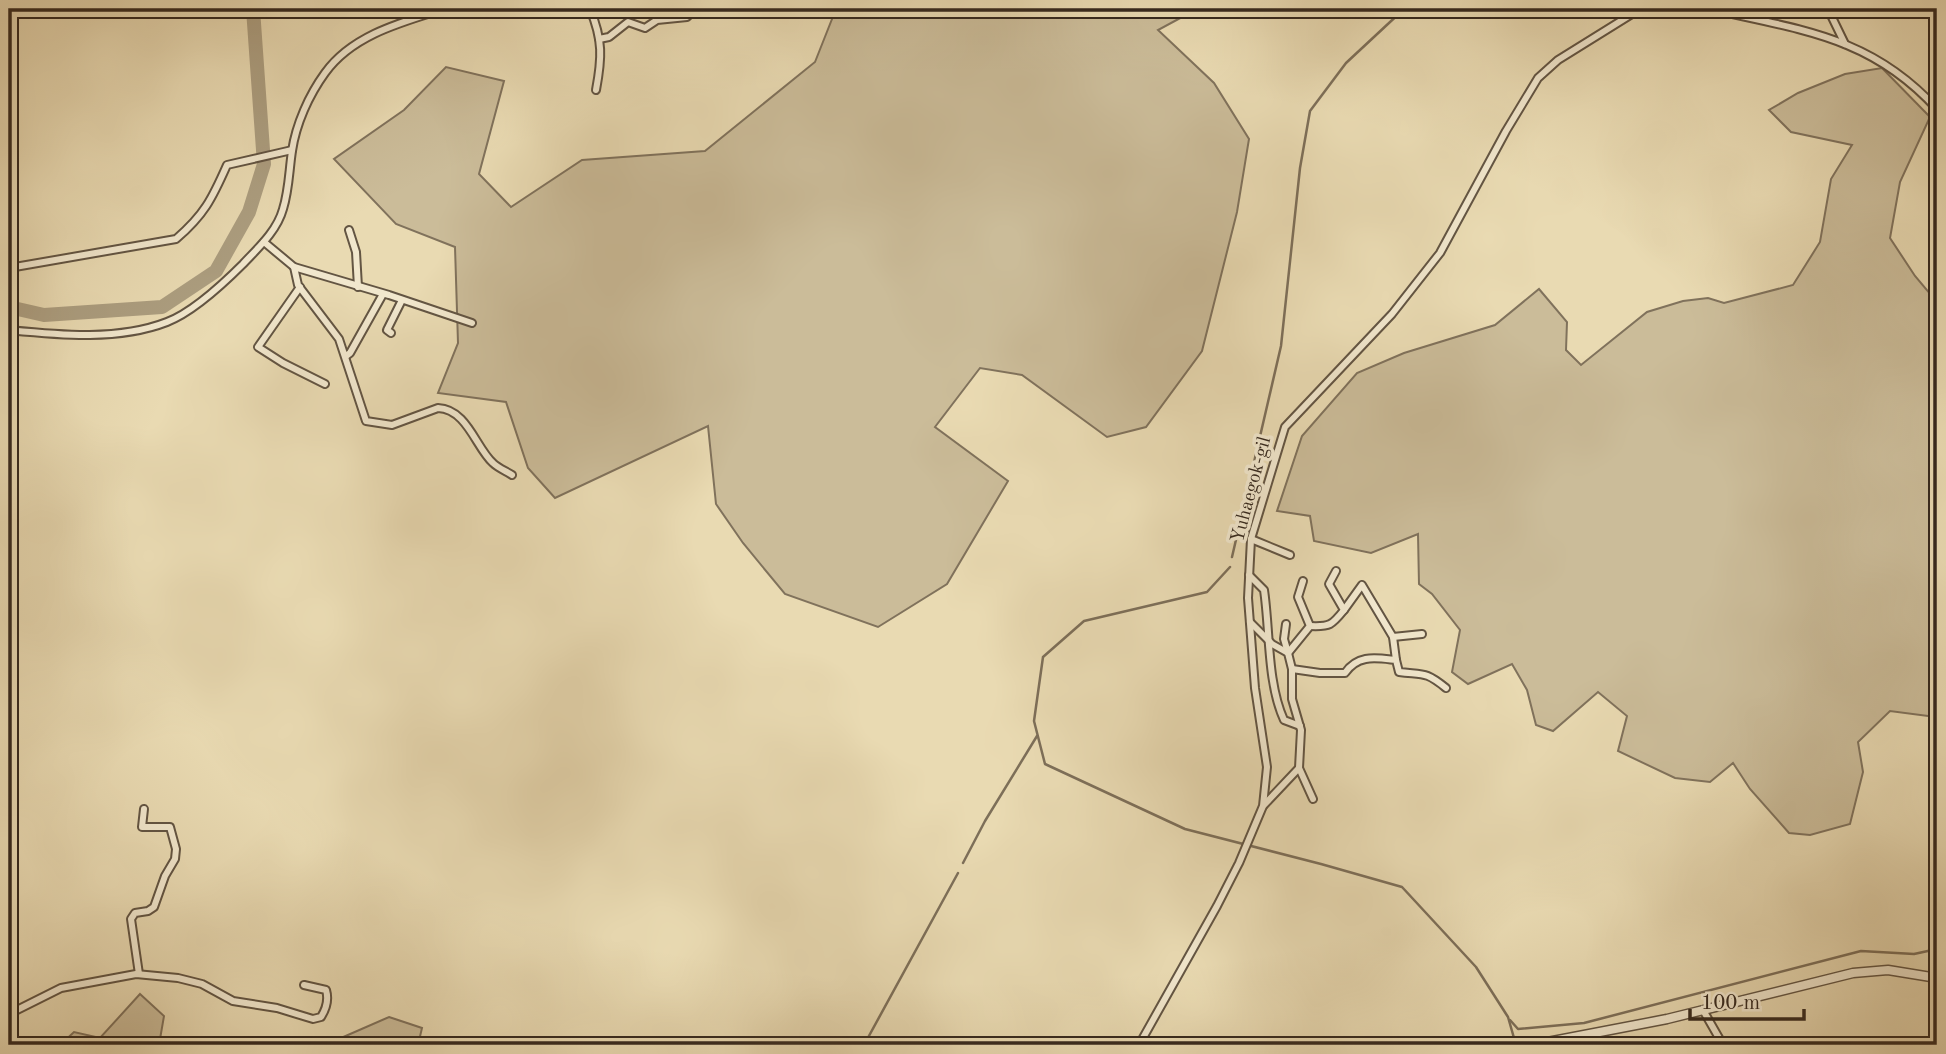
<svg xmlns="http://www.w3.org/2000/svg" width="1946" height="1054" font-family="'Old Standard TT',serif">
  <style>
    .green { fill: #cbbc99; stroke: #80725c; stroke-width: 2 }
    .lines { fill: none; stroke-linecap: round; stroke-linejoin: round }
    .stream { stroke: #7d6f59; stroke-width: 2.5 }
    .river { stroke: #ac9e80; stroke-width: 14 }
    .minor-casing { stroke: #635543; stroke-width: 10 }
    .tertiary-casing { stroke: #635543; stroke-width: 11 }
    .minor { stroke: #f1e7cd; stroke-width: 6 }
    .tertiary { stroke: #f1e7cd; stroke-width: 8 }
    .labels { text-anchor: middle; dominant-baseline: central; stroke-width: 7; stroke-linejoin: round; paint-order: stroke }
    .street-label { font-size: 19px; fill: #36291e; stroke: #f1e7cd }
  </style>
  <rect width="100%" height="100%" fill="#e9dab2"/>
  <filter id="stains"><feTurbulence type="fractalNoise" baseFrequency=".00286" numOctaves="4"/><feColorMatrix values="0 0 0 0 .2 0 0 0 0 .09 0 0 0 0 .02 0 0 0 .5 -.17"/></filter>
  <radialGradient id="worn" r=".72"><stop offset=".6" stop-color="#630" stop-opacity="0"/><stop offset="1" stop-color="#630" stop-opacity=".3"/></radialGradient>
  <g class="green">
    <polygon points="836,9 1197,9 1158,30 1214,83 1249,139 1237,212 1202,351 1146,427 1107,437 1022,375 980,368 935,427 1008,481 947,584 878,627 785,594 743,543 716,504 708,426 555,498 528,468 506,402 438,393 458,343 455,247 396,224 334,159 404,110 446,67 504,81 479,174 511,207 582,160 705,151 815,62"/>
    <polygon points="1882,68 1930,117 1900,182 1890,238 1915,276 1937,302 1937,713 1928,716 1890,711 1858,742 1863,772 1850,824 1810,835 1789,833 1750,789 1733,763 1710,782 1675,778 1618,751 1627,716 1598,692 1553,731 1536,725 1527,690 1512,664 1468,684 1452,672 1460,630 1432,594 1419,584 1418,534 1371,553 1314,541 1310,516 1277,511 1302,436 1357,373 1404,353 1495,325 1539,289 1567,322 1566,350 1581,365 1647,312 1683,301 1708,298 1724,303 1793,285 1820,242 1831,179 1852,145 1791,132 1769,110 1798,93 1845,74"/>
    <polygon points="140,994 164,1016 159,1045 60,1045 74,1032 100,1038"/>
    <polygon points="389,1017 422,1028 418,1045 325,1045"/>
  </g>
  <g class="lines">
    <g class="stream">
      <polyline points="1232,557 1281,346 1300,168 1310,111 1346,63 1404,9"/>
      <polyline points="1230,567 1207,592 1084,621 1043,657 1034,721 1045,764 1185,829 1321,864 1402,887 1476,967 1508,1017 1516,1045"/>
      <polyline points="963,863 985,821 1037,736"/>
      <polyline points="1510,1020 1518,1029 1584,1023 1861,951 1914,954 1937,949"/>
      <polyline points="864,1045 958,873"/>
    </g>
    <polyline class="river" points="9,307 44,315 162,307 216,271 249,212 264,164 253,9"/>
    <g class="minor-casing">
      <g id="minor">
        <path d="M590 9C603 40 602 58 596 90"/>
        <path d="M1709 9C1800 30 1871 36 1937 109"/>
        <polyline points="1828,9 1845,44"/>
        <polyline points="599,39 609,37 628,22 645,28 657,20 687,17 695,9"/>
        <polyline points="349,230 356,252 358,287"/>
        <polyline points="264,242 294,267 389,295 472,323"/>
        <path d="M294 267 298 285 339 339 366 421 392 425 438 408C467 409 476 448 493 463 498 468 506 471 512 475"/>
        <path d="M9 268 176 239C204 215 212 199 227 165L292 150"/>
        <polyline points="300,287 258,347 283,363 325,384"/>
        <path d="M9 330C60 335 118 341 167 322 193 312 223 284 243 264 258 248 277 231 283 209 289 190 289 171 292 151 296 124 309 95 325 73 352 35 402 22 444 9"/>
        <polyline points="391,333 387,330 402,300"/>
        <polyline points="346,356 350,353 383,294"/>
        <polyline points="1251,539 1290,555"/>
        <path d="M1249 575 1264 590C1270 630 1267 683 1284 720L1300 726"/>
        <polyline points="1344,610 1362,585 1393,637 1396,660"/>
        <polyline points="1250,622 1272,644 1288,653 1292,669 1292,699 1301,730 1299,768 1264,805"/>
        <polyline points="1286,624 1284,639 1288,653"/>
        <path d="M1310 626C1330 627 1332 625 1344 610L1329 584 1336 571"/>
        <polyline points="1393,637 1422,634"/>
        <polyline points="1288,653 1310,626 1298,597 1303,581"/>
        <path d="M1292 669 1320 673H1345C1358 654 1376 658 1396 660L1399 672C1424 675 1425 671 1446 688"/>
        <polyline points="1299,768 1313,799"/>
        <polyline points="139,974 131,919 135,913 148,911 154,907 165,876 175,859 176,849 170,827 142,827 144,809"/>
        <polyline points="1703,1010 1723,1045"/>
        <path d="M9 1014 61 988 136 974 178 978 202 984 233 1001 277 1008 313 1019 321 1017C326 1009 329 1000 326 990L304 985"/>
        <polyline points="1139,1045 1217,906 1239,863 1263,806 1267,767 1255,688 1248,598 1251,539 1285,427 1392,314 1440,253 1506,131 1538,78 1558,60 1640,9"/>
      </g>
    </g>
    <g class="tertiary-casing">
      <polyline id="tertiary" points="1532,1045 1667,1019 1853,973 1888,970 1937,978"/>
    </g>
    <use href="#minor" class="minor"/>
    <use href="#tertiary" class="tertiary"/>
  </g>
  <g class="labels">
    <g class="street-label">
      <text transform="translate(1252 490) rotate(-75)">Yuhaegok-gil</text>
    </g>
  </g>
  <rect width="1946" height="1054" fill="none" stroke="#e9dab2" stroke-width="35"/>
  <rect x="10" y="10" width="1925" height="1033" fill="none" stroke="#36291e" stroke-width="3.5"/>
  <rect x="18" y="18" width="1911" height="1019" fill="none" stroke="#36291e" stroke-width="2"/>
  <path d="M1690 1009v10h114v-10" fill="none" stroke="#36291e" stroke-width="3.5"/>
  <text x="1701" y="1009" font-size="21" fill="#36291e" stroke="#f1e7cd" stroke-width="5" paint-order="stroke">100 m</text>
  <rect width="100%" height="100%" filter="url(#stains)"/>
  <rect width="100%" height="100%" fill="url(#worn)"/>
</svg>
